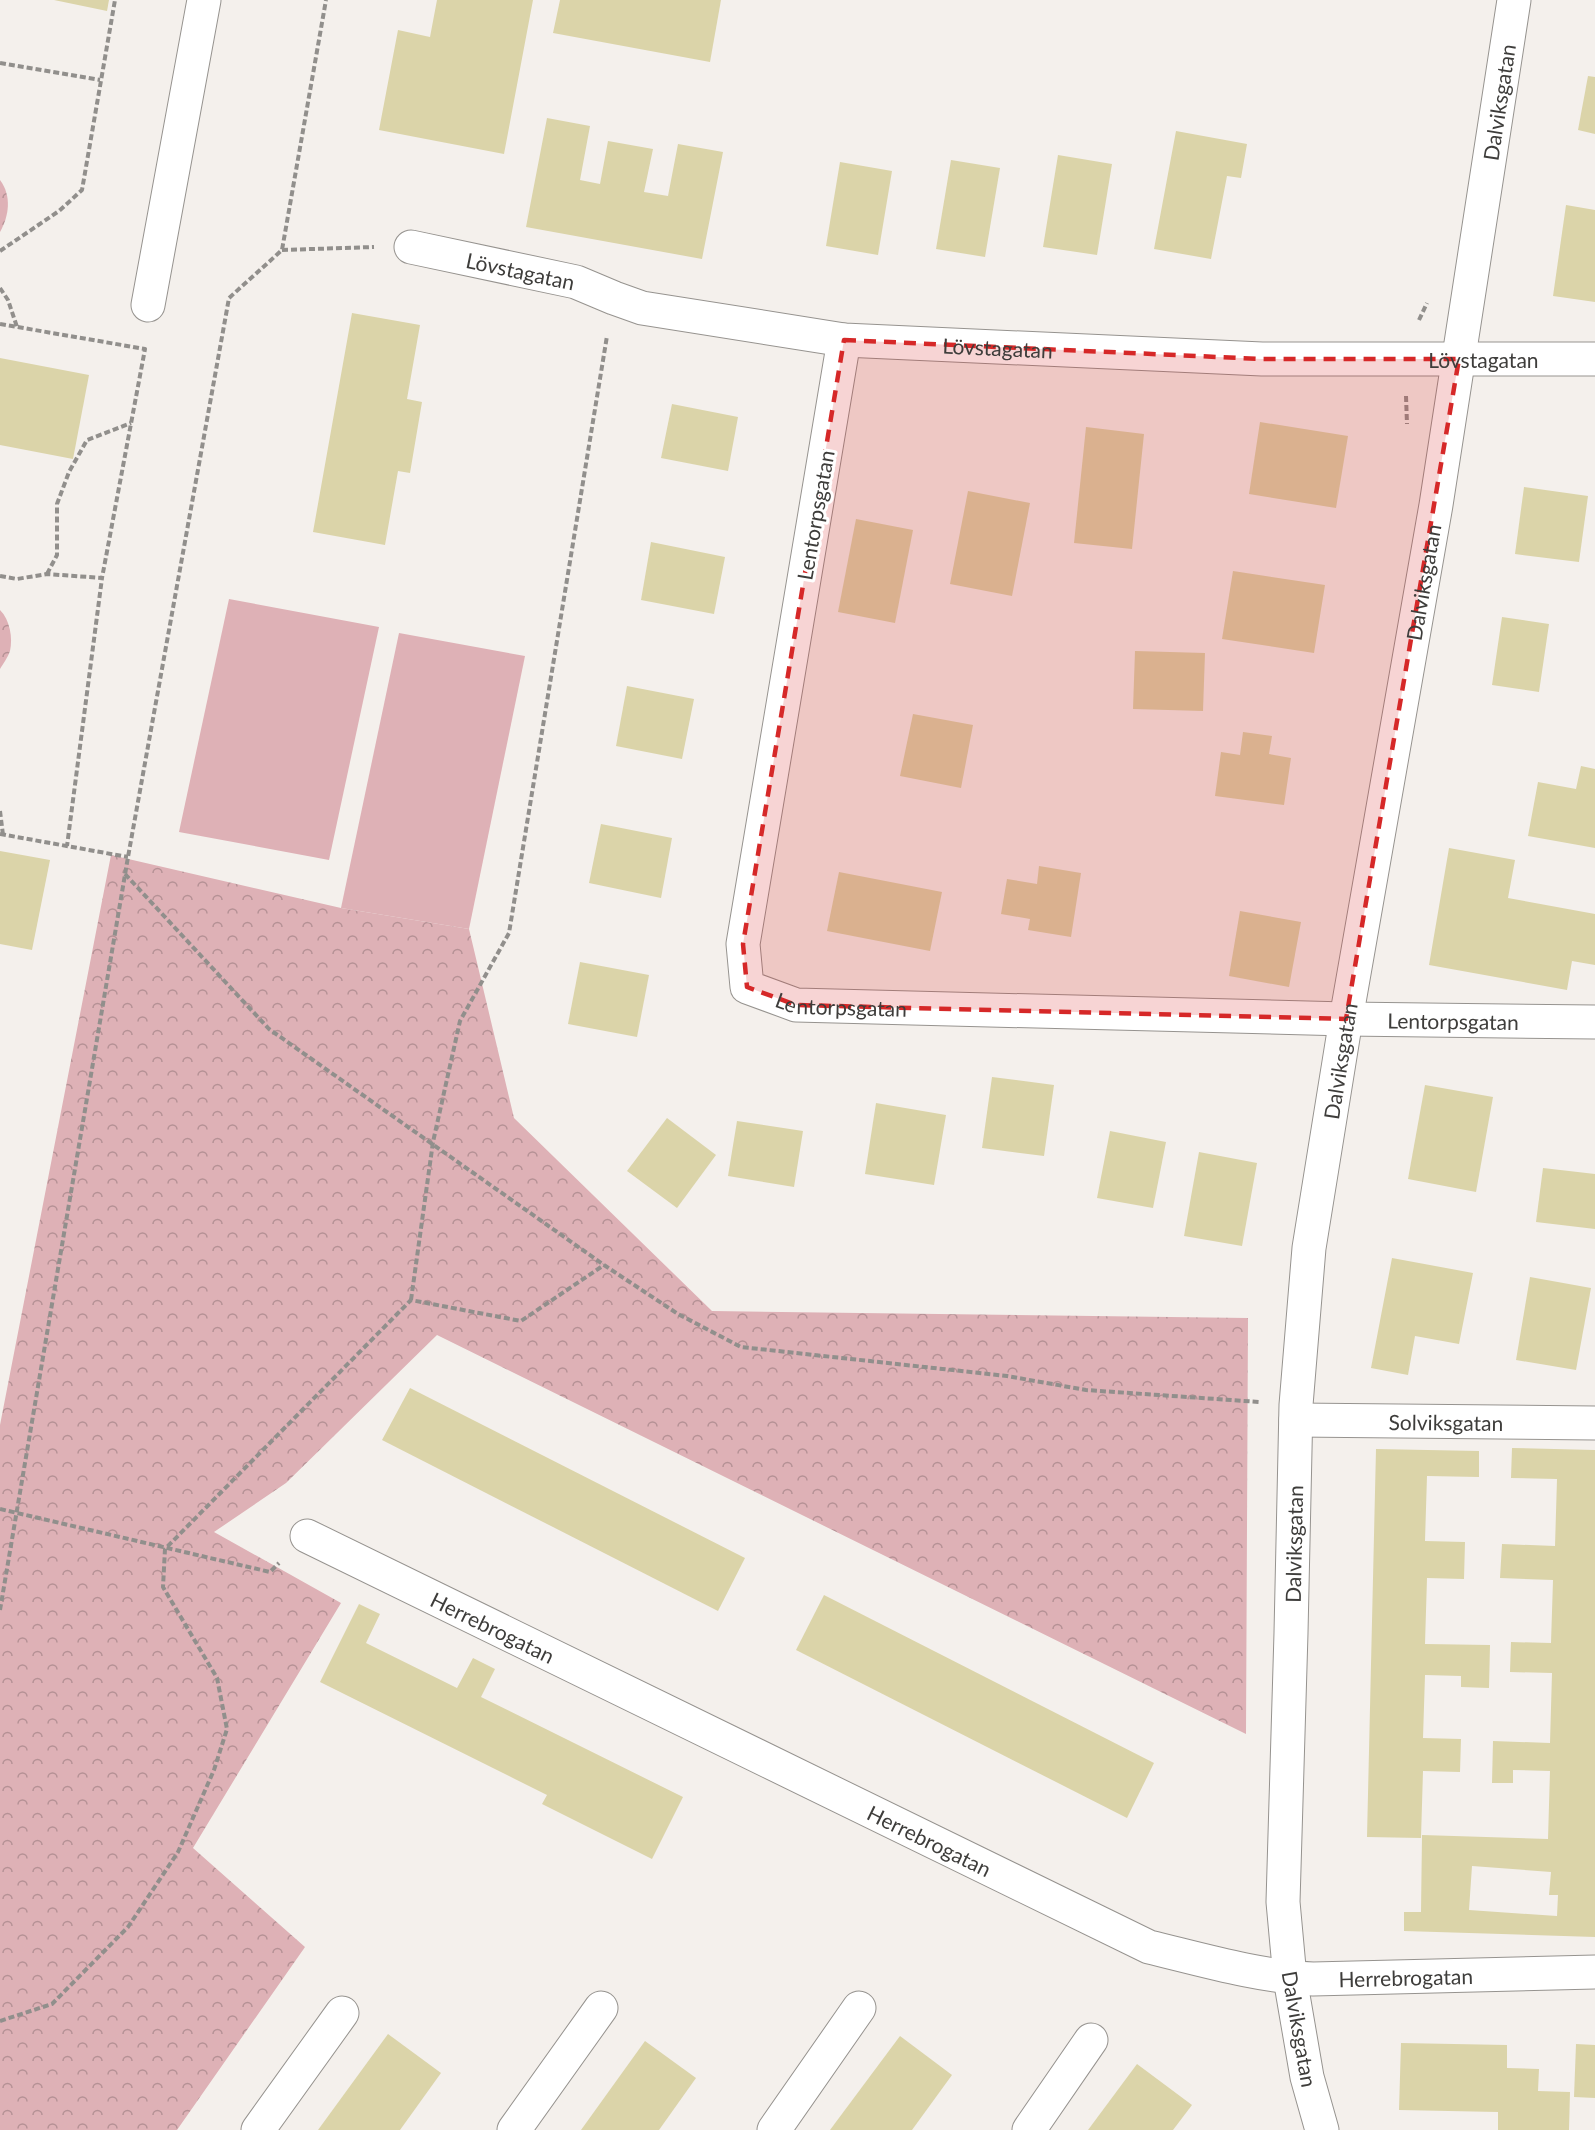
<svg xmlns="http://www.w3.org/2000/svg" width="1595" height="2130" font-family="Lato,sans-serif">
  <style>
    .park { fill: url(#park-crowns) }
    .pitch { fill: #deb1b6 }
    .building { fill: #dbd4a9; fill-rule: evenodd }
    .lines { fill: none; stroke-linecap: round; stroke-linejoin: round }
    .minor-casing { stroke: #96938f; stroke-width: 35 }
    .path { stroke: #918f8c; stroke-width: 4; stroke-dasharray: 6 3; stroke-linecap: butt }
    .minor { stroke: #fff; stroke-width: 33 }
    .marked { fill: #d62828; fill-opacity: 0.2; stroke: #d62828; stroke-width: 4.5; stroke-dasharray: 12 8; stroke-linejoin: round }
    .labels { text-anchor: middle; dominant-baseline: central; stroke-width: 6; stroke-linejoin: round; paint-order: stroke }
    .street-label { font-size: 21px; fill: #3e3d3b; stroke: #fff }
  </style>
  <defs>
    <pattern id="park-crowns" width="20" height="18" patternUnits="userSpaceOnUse" patternTransform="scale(1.5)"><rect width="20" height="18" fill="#deb1b6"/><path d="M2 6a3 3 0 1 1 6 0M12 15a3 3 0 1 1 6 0" fill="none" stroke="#b59195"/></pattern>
  </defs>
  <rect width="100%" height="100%" fill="#f4f0ec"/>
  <g class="park">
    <path d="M0 180C12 196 9 216 0 232Z"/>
    <path d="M0 610C10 620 13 638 10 651 8 657 3 664 0 669Z"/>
    <polygon points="111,855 341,908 469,929 514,1118 712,1311 1248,1318 1246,1734 437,1335 286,1483 214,1532 341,1603 193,1848 305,1947 177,2130 0,2130 0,1425"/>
  </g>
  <g class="pitch">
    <polygon points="229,599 379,627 329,860 179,832"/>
    <polygon points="399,633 525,656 469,929 341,908"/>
  </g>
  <g class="building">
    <polygon points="54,0 109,0 107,11"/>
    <polygon points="437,0 533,0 504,154 379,130 398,30 430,37"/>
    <polygon points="560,0 721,0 710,62 553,33"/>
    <polygon points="1588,76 1595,77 1595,134 1578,130"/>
    <polygon points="547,118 590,126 580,180 600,184 608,141 653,149 644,192 668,196 678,144 723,152 702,259 526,227"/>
    <polygon points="1176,131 1247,144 1241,178 1227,176 1211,259 1154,249"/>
    <polygon points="1058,155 1112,164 1097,255 1043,247"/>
    <polygon points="951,160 1000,168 985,257 936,249"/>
    <polygon points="840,162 892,171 878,255 826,246"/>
    <polygon points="1566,205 1595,210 1595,302 1553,296"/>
    <polygon points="352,313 420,325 407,399 422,402 410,473 398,471 385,545 313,532"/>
    <polygon points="0,358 89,375 73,459 0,445"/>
    <polygon points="672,404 738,417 728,471 661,458"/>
    <polygon points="1260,422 1348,436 1336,508 1249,494"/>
    <polygon points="1086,427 1144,434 1132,549 1074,543"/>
    <polygon points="1524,487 1588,496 1579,562 1515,554"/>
    <polygon points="968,491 1030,503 1012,596 950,584"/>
    <polygon points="856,519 913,530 895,623 838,612"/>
    <polygon points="651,542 725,557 714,614 641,600"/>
    <polygon points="1233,571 1325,585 1314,653 1222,639"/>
    <polygon points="1502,617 1549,624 1539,692 1492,685"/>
    <polygon points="1135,651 1205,653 1203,711 1133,709"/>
    <polygon points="627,686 694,699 682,759 616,746"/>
    <polygon points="913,714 973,725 961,788 900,776"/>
    <polygon points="1243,732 1272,736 1269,754 1291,758 1284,805 1215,796 1221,752 1240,755"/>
    <polygon points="1581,766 1595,769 1595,848 1528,836 1538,782 1576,789"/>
    <polygon points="601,824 672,838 661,898 589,883"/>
    <polygon points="1449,848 1515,860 1508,898 1595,914 1595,965 1572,961 1567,990 1429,965"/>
    <polygon points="0,851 50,860 32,950 0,944"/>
    <polygon points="1039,866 1081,873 1071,937 1028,930 1030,919 1001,914 1007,879 1037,884"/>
    <polygon points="839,872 942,892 930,951 827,931"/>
    <polygon points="1240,911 1301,922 1289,987 1229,976"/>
    <polygon points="580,962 649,975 637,1037 568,1024"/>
    <polygon points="992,1077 1054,1085 1044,1156 982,1148"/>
    <polygon points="1425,1085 1493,1097 1476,1192 1408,1179"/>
    <polygon points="876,1103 946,1115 934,1185 865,1174"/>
    <polygon points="667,1118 716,1155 677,1208 627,1171"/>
    <polygon points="737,1121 803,1131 794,1187 728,1176"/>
    <polygon points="1110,1131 1166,1142 1153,1208 1097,1198"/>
    <polygon points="1199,1152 1257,1163 1242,1246 1184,1236"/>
    <polygon points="1543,1168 1595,1174 1595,1229 1536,1222"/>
    <polygon points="1392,1258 1473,1273 1459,1344 1415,1336 1408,1375 1371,1368"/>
    <polygon points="1530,1277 1591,1288 1576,1370 1516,1360"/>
    <polygon points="410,1388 745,1558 718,1611 382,1440"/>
    <path d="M1512 1448 1595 1450V1937L1404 1931V1912H1421L1422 1835 1548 1839 1550 1771 1513 1770V1783H1492L1493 1741 1550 1743 1552 1673 1510 1672 1511 1642 1551 1643 1553 1580 1500 1578 1502 1544 1555 1546 1557 1479 1511 1478ZM1472 1866 1551 1872 1549 1895H1558L1557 1916 1469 1910Z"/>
    <polygon points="1376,1449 1479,1451 1479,1477 1427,1476 1425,1541 1465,1542 1464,1579 1427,1578 1425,1644 1490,1645 1489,1688 1461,1687 1461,1676 1425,1675 1423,1738 1461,1739 1460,1772 1423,1771 1421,1838 1367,1837"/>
    <polygon points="824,1595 1154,1763 1127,1818 796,1650"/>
    <polygon points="359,1604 380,1614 366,1643 457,1688 473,1658 495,1669 481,1697 683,1797 652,1859 542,1804 547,1795 320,1682"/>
    <polygon points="388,2034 441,2073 400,2130 318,2130"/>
    <polygon points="900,2036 952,2075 912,2130 830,2130"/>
    <polygon points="645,2041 696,2078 659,2130 581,2130"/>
    <polygon points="1401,2043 1507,2045 1507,2068 1539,2069 1538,2091 1570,2092 1569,2130 1498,2130 1498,2112 1399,2110"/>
    <polygon points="1576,2044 1595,2045 1595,2098 1574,2097"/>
    <polygon points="1137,2064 1192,2105 1173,2130 1088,2130"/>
  </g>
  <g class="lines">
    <g class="minor-casing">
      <g id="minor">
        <path id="s1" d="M411 247 576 282 614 298 642 308 844 340 1262 359H1595"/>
        <polyline points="148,305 204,0"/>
        <path id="s2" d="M844 340 743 944 747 987 796 1005 1346 1019 1595 1022"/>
        <path id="s3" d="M1296 1420 1595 1423"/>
        <path id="s4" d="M307 1536 1149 1947C1203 1960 1257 1976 1313 1979L1595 1972"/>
        <polyline points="258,2130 342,2013"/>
        <polyline points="514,2130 601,2008"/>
        <polyline points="774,2130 859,2008"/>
        <polyline points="1029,2130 1091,2040"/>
        <path id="s5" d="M1322 2130 1307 2077 1290 1978 1283 1902 1291 1633 1296 1405 1309 1248 1346 1019 1436 505 1514 0"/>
      </g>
    </g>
    <g class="path">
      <polyline points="0,63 100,80"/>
      <polyline points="282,250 374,247"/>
      <polyline points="0,251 59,211 82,190 115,0"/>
      <polyline points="0,288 8,300 17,327"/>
      <polyline points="1419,320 1427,303"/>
      <polyline points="0,324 145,349 102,578"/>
      <polyline points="1406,396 1407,424"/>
      <polyline points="47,574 57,555 57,504 69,472 87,440 131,423"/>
      <polyline points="0,576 17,579 47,574 102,578 67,846"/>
      <polyline points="0,811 3,835"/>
      <polyline points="0,834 128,857"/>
      <polyline points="125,874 269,1029 604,1265 678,1314 741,1347 1007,1376 1086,1390 1259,1402"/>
      <polyline points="411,1300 433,1142 460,1021 509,933 607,336"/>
      <polyline points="0,1509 270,1572 279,1563"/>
      <polyline points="0,1610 128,857 229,298 282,250 326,0"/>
      <polyline points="0,2021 52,2004 128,1927 178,1852 214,1770 227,1729 217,1678 163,1587 165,1549 411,1300 521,1321 604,1265"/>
    </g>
    <use href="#minor" class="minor"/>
  </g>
  <path class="marked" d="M844 340 1262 359H1459L1346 1019 796 1005 747 987 743 944Z"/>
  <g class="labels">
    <g class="street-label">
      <text stroke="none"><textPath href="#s5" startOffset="2048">Dalviksgatan</textPath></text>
      <text stroke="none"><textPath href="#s1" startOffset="112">Lövstagatan</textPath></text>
      <text stroke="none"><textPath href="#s1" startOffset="598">Lövstagatan</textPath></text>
      <text stroke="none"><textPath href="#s1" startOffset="1084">Lövstagatan</textPath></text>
      <text transform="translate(815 515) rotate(-80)">Lentorpsgatan</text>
      <text stroke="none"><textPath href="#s5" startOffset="1562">Dalviksgatan</textPath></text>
      <text stroke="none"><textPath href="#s2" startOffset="753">Lentorpsgatan</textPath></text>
      <text stroke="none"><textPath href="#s2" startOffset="1365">Lentorpsgatan</textPath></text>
      <text stroke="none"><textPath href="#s5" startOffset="1076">Dalviksgatan</textPath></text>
      <text stroke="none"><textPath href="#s3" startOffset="150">Solviksgatan</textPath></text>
      <text stroke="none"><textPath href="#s5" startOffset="590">Dalviksgatan</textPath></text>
      <text stroke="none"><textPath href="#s4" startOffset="207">Herrebrogatan</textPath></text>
      <text stroke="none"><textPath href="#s4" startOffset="693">Herrebrogatan</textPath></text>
      <text stroke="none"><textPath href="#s4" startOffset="1197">Herrebrogatan</textPath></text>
      <text transform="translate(1300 2029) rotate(80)">Dalviksgatan</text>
    </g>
  </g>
</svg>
